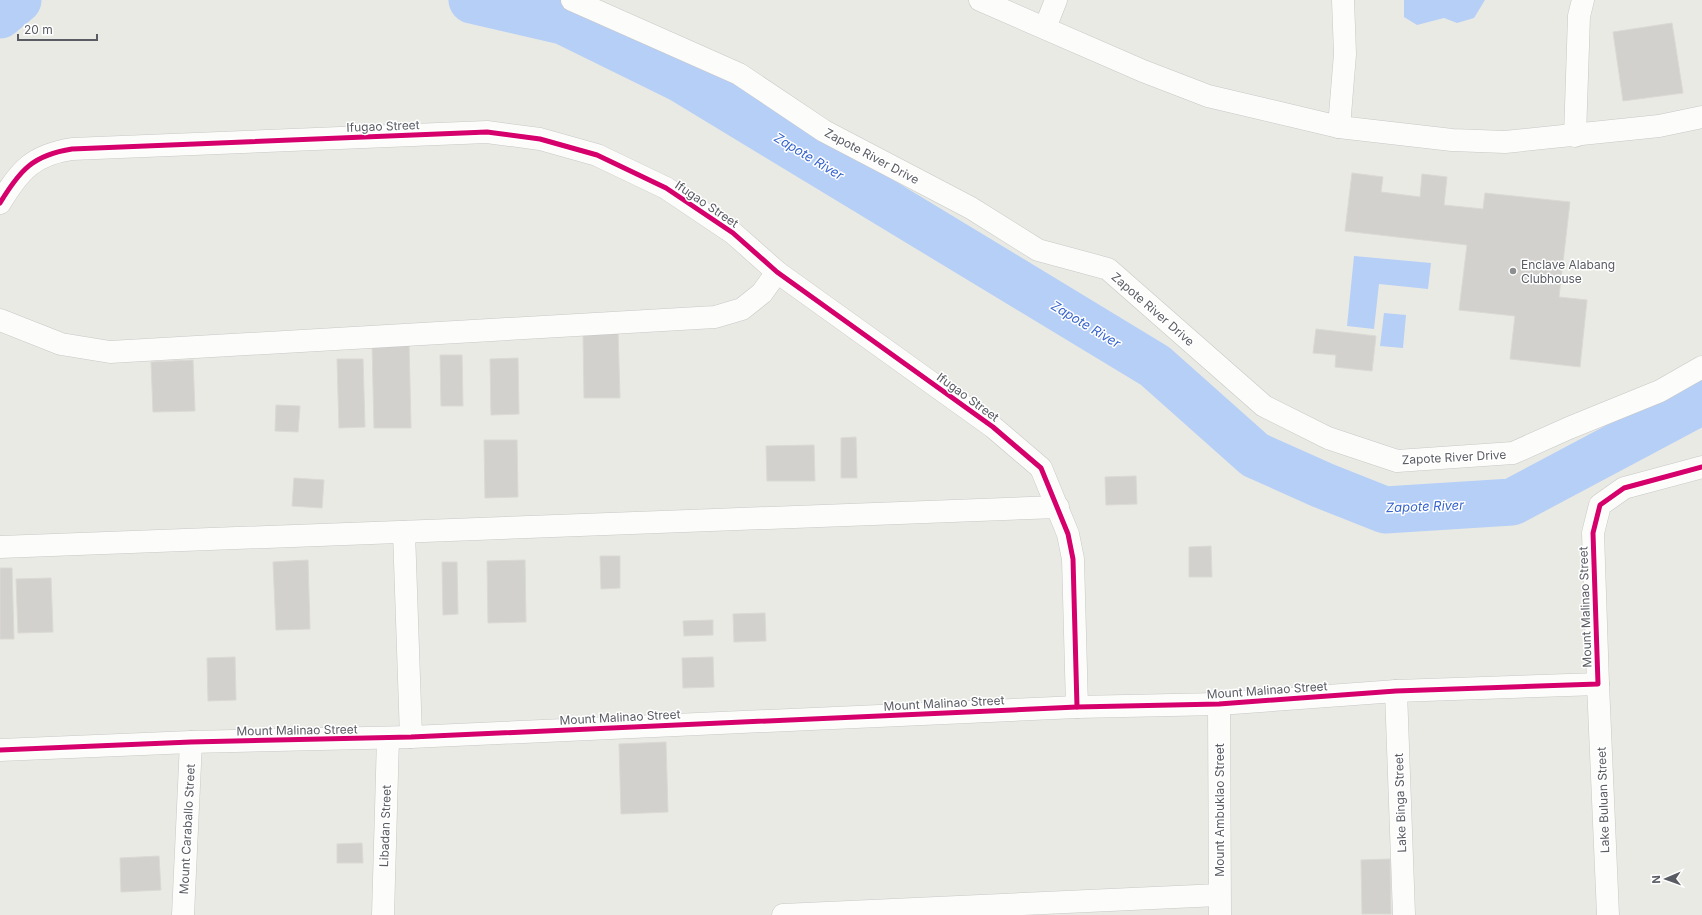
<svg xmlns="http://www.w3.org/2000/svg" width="1702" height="915" font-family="Inter,sans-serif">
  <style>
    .water { fill: #b6cff7 }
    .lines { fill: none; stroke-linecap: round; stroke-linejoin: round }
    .river { stroke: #b6cff7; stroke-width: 47 }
    .building { fill: #d2d1ce; stroke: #dad9d3 }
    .minor-casing { stroke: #c7c7c7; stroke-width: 23 }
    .minor { stroke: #fcfcfb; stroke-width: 22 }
    .cycleway-casing { stroke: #fff; stroke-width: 8 }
    .cycleway { stroke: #d6006c; stroke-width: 5 }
    .poi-dot { fill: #8c8e90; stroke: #fff; stroke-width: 1.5 }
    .labels { text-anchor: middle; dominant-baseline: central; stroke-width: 3; stroke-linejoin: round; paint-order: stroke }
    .street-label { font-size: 12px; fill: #595c63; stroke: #fff }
    .poi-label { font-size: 12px; fill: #595c63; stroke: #fff; text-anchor: start }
    .water-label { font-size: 13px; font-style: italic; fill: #3765cd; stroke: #fff }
  </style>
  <rect width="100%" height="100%" fill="#eaeae4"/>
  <g class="water">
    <polygon points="1404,0 1485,0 1474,18 1457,23 1444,18 1417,25 1404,17"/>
    <polygon points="1354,256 1431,263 1428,289 1379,284 1374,329 1347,326"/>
    <polygon points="1384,313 1406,315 1403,348 1380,346"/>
  </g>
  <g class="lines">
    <g class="river">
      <polyline points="472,0 563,21 681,79 1155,366 1255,455 1322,485 1385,510 1512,502 1702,401"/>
      <polyline points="0,15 18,0"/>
    </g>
  </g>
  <g class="building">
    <polygon points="1672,23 1683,93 1623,101 1613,32"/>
    <polygon points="1352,173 1383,177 1381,192 1420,197 1422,174 1447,177 1444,205 1483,209 1485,193 1570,202 1559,297 1587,300 1580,367 1510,359 1515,316 1459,310 1467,245 1345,231"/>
    <polygon points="1316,329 1376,336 1372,371 1335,367 1336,355 1313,353"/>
    <polygon points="618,331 620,398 584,398 583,332"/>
    <polygon points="409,341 411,428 374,428 372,342"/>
    <polygon points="440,355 462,355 463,406 441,406"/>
    <polygon points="518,358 519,414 491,415 490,359"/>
    <polygon points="337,359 363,359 365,427 339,428"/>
    <polygon points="193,360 195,411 153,412 151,362"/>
    <polygon points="276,405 300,406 298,432 275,431"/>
    <polygon points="856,437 857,478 841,478 841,438"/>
    <polygon points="484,440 517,440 518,497 485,498"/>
    <polygon points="814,445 815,481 767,481 766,446"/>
    <polygon points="1136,476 1137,504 1106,505 1105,477"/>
    <polygon points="294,478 324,480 322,508 292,506"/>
    <polygon points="1211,546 1212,577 1189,577 1189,547"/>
    <polygon points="600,556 620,556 620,588 601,589"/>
    <polygon points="308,560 310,629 276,630 273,562"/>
    <polygon points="525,560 526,622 488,623 487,561"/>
    <polygon points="442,562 457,562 458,614 443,615"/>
    <polygon points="0,568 12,568 14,639 0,639"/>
    <polygon points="51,578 53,632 18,633 16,579"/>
    <polygon points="765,613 766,641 734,642 733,614"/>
    <polygon points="713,620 713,635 684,636 683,621"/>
    <polygon points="235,657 236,700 208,701 207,658"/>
    <polygon points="713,657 714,687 683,688 682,658"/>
    <polygon points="666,742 668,812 621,814 619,744"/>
    <polygon points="362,843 363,863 337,863 337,844"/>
    <polygon points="159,856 161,890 121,892 120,858"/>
    <polygon points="1390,859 1391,914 1362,914 1361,860"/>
  </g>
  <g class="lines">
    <g class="minor-casing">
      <g id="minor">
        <polyline points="572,0 739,74 824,131 971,208 1038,250 1108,269 1264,406 1328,438 1397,461 1513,453 1569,428 1660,391 1702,367"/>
        <polyline points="980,0 1143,71 1208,96 1339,127 1452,140 1505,142 1659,126 1702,117"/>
        <polyline points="1045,28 1056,0"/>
        <polyline points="1339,127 1345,54 1343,0"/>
        <polyline points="1575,136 1579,16 1583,0"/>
        <path d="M0 203C20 170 33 155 72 149L487 132 540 139 597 155 666 188 733 233 777 272 993 427 1041 468 1068 534 1073 559 1077 707"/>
        <polyline points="0,320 61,344 110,352 715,317 742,309 762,293 777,272"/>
        <polyline points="404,532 411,737"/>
        <polyline points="0,547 1058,507"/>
        <polyline points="1598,684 1608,915"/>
        <polyline points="1396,691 1404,915"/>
        <polyline points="1219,704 1220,915"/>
        <polyline points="0,750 191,742 411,737 1077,707 1219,704 1396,691 1598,684 1593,533 1600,505 1624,488 1702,467"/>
        <polyline points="183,915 191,742"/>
        <polyline points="383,915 388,738"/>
        <polyline points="783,915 1219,895"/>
      </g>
    </g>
    <use href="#minor" class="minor"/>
    <g class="cycleway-casing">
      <g id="cycleway">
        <path d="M0 203C20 170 33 155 72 149L487 132 540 139 597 155 666 188 733 233 777 272 993 427 1041 468 1068 534 1073 559 1077 707"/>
        <polyline points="0,750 191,742 411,737 1077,707 1219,704 1396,691 1598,684 1593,533 1600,505 1624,488 1702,467"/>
      </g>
    </g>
    <use href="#cycleway" class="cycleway"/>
  </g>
  <circle class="poi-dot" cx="1513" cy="271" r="4"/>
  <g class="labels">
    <g class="street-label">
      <text transform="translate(383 126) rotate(-2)">Ifugao Street</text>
      <text transform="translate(872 156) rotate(28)">Zapote River Drive</text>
      <text transform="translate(707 204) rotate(34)">Ifugao Street</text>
      <text transform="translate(1153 309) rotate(41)">Zapote River Drive</text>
      <text transform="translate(968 397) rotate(36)">Ifugao Street</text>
      <text transform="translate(1454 457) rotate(-3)">Zapote River Drive</text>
      <text transform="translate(1585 607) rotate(-92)">Mount Malinao Street</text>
      <text transform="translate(1267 690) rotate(-4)">Mount Malinao Street</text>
      <text transform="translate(944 703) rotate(-3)">Mount Malinao Street</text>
      <text transform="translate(620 717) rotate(-3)">Mount Malinao Street</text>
      <text transform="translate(297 730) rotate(-1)">Mount Malinao Street</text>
      <text transform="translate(1603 800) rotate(-92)">Lake Buluan Street</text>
      <text transform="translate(1400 803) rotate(-92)">Lake Binga Street</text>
      <text transform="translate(1219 810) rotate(-90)">Mount Ambuklao Street</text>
      <text transform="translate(385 826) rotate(-88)">Libadan Street</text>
      <text transform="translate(187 829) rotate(-87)">Mount Caraballo Street</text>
    </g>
    <g class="poi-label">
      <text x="1521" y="264">Enclave Alabang<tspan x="1521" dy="14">Clubhouse</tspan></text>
    </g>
    <g class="water-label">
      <text transform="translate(809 156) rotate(31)">Zapote River</text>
      <text transform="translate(1086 324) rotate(31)">Zapote River</text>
      <text transform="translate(1425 506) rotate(-2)">Zapote River</text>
    </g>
  </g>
  <g transform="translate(1666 879) rotate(268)" stroke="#ffffff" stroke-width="3" paint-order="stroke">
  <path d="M0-3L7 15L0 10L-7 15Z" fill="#595c63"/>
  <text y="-6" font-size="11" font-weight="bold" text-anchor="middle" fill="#595c63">N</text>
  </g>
  <path d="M18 34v6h79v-6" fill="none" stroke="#595c63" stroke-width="2"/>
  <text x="24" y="34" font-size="12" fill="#595c63" stroke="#ffffff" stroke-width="3" paint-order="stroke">20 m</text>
</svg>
